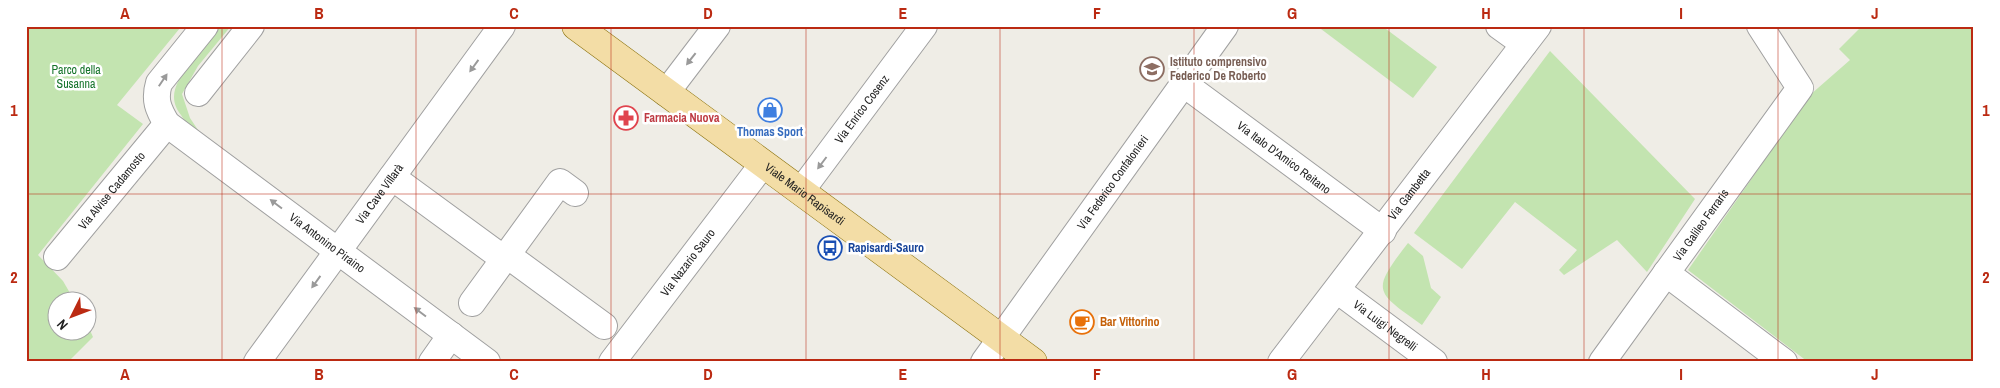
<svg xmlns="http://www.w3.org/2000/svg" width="2000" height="388" font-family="'Archivo Narrow',sans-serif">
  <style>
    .grass { fill: #c3e4b0 }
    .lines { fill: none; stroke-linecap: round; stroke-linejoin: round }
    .minor-casing { stroke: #a0a0a0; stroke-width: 28 }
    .major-casing { stroke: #8c730e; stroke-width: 29 }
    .minor { stroke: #fff; stroke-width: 26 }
    .major { stroke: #f3dda6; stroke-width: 28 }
    .oneway { fill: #9a9a9a }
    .grid { fill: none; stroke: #bb2a12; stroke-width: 1; stroke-opacity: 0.55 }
    .labels { text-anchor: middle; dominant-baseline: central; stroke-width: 5; stroke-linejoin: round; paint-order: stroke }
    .education-label { font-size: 12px; font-weight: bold; fill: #785e54; stroke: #fff; text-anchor: start }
    .park-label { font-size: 12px; fill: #16742b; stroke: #fff }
    .street-label { font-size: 12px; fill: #1f1f1f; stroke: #fff }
    .health-label { font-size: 12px; font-weight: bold; fill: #be3a42; stroke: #fff; text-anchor: start }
    .shop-label { font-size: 12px; font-weight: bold; fill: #366cbe; stroke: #fff }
    .transit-label { font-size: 12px; font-weight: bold; fill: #164399; stroke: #fff; text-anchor: start }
    .food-label { font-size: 12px; font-weight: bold; fill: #c56008; stroke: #fff; text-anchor: start }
    .neatline { fill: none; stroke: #bb2a12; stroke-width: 2 }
    .grid-label { font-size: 16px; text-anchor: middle; font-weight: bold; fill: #bb2a12 }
  </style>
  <rect width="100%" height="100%" fill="#efede6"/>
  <g class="grass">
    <polygon points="26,26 180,28 117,105 143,124 38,255 63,281 74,300 58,300 58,330 88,330 88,326 93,337 68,362 26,362"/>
    <path d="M220 26H231L198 66 182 94 190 118 198 130C190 127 185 122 181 115 177 110 174 104 174 97 174 76 206 43 220 26Z"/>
    <polygon points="1317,26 1382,26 1437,67 1413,98"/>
    <polygon points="1862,26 1974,26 1974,362 1808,362 1688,270 1810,95 1850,60 1839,49"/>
    <polygon points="1550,51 1695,199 1647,272 1617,240 1564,275 1559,270 1577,250 1515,202 1462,269 1414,233"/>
    <path d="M1408 243 1423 256 1431 288 1441 297 1422 325C1374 291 1371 291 1408 243Z"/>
  </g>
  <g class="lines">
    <g class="minor-casing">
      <g id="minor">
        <path id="s1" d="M205 26 159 83C154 100 158 109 167 124L487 362"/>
        <polyline points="1499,26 1524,44"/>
        <path id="s2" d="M1184 84 1383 231"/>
        <polyline points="198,93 251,26"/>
        <polyline points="666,93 717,26"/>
        <polyline points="392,177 504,259"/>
        <path id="s3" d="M801 191 924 26"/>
        <polyline points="507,255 604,326"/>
        <path id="s4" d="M57 257 167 124"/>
        <polyline points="1666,273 1784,362"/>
        <path id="s5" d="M1337 290 1434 362"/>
        <polyline points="472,303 560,182 575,193"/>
        <path id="s6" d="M257 362 502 26"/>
        <polyline points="432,362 451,335"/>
        <path id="s7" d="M612 362 763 164"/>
        <path id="s8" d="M984 362 1225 26"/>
        <path id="s9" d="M1281 362 1538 26"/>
        <path id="s10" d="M1602 362 1800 88 1760 26"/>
      </g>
    </g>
    <g class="major-casing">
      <g id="major">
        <path id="s11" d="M576 26 1033 362"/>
      </g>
    </g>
    <use href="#minor" class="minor"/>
    <use href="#major" class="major"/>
  </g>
  <defs><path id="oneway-solid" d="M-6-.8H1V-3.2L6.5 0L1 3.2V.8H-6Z" transform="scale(1.25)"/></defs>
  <g class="oneway">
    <use href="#oneway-solid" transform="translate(691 59) rotate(128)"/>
    <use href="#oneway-solid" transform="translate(474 66) rotate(126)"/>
    <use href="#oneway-solid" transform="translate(163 80) rotate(-56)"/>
    <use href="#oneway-solid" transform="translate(822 163) rotate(127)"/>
    <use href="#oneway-solid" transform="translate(276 204) rotate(-143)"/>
    <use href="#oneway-solid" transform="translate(316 282) rotate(126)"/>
    <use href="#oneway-solid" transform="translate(420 312) rotate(-143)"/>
  </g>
  <path class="grid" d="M222 26V362M416 26V362M611 26V362M806 26V362M1000 26V362M1194 26V362M1389 26V362M1584 26V362M1778 26V362M26 194H1974"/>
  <defs>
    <g id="school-ring" transform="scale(1.25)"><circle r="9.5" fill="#fff" stroke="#8d6e63" stroke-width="1.5"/><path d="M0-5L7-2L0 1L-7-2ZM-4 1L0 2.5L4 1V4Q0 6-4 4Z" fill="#8d6e63"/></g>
    <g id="shop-ring" transform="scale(1.25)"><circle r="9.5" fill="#fff" stroke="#3f7fe0" stroke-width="1.5"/><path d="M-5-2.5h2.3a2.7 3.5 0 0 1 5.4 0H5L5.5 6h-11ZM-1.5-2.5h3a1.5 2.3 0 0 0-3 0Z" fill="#3f7fe0"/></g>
    <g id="pharmacy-ring" transform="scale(1.25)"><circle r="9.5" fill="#fff" stroke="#e0444e" stroke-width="1.5"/><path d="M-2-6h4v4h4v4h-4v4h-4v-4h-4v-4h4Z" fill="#e0444e"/></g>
    <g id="bus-ring" transform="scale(1.25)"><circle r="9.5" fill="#fff" stroke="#1a4fb4" stroke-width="1.5"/><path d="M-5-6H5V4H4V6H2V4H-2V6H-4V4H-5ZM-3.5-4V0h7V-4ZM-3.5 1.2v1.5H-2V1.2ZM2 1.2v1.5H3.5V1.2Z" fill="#1a4fb4"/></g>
    <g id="cafe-ring" transform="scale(1.25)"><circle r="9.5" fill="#fff" stroke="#e8710a" stroke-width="1.5"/><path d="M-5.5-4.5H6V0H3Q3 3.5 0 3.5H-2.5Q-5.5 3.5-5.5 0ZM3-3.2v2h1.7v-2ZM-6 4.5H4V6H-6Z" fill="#e8710a"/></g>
  </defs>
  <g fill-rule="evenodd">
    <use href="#school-ring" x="1152" y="69"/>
    <use href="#shop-ring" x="770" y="110"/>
    <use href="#pharmacy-ring" x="626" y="118"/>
    <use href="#bus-ring" x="830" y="248"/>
    <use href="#cafe-ring" x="1082" y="322"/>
  </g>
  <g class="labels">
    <g class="education-label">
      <text x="1170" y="62">Istituto comprensivo<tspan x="1170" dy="14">Federico De Roberto</tspan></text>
    </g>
    <g class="park-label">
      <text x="76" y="70">Parco della<tspan x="76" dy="14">Susanna</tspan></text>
    </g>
    <g class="street-label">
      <text stroke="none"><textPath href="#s3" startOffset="102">Via Enrico Cosenz</textPath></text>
      <text stroke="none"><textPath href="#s2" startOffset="124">Via Italo D'Amico Reitano</textPath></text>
      <text stroke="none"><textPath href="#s8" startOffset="221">Via Federico Confalonieri</textPath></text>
      <text stroke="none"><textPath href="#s4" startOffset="86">Via Alvise Cadamosto</textPath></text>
      <text stroke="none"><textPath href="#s6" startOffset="208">Via Cave Villarà</textPath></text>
      <text stroke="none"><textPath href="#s11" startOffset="284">Viale Mario Rapisardi</textPath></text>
      <text stroke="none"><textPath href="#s9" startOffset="211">Via Gambetta</textPath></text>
      <text stroke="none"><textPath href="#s10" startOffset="169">Via Galileo Ferraris</textPath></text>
      <text stroke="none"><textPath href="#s1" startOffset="316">Via Antonino Piraino</textPath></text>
      <text stroke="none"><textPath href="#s7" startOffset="125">Via Nazario Sauro</textPath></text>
      <text stroke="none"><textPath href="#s5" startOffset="60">Via Luigi Negrelli</textPath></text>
    </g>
    <g class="health-label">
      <text x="644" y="118">Farmacia Nuova</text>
    </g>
    <g class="shop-label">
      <text x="770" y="132">Thomas Sport</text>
    </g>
    <g class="transit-label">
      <text x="848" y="248">Rapisardi-Sauro</text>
    </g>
    <g class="food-label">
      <text x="1100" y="322">Bar Vittorino</text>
    </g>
  </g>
  <rect width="2000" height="388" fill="none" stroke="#ffffff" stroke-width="55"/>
  <g transform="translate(72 316) rotate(228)"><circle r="24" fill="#ffffff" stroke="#a5a5a5"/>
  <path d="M0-4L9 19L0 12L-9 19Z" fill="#bb2a12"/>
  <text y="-8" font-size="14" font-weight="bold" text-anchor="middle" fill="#1f1f1f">N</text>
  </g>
  <rect x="28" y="28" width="1944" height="332" class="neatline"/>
  <g class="grid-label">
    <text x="125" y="19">A</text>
    <text x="319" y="19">B</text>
    <text x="514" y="19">C</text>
    <text x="708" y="19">D</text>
    <text x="903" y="19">E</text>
    <text x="1097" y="19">F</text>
    <text x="1292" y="19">G</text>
    <text x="1486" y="19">H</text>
    <text x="1681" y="19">I</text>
    <text x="1875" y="19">J</text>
    <text x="14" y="116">1</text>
    <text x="1986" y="116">1</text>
    <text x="14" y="283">2</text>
    <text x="1986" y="283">2</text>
    <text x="125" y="380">A</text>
    <text x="319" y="380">B</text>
    <text x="514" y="380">C</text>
    <text x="708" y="380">D</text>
    <text x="903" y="380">E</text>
    <text x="1097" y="380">F</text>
    <text x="1292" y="380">G</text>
    <text x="1486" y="380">H</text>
    <text x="1681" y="380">I</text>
    <text x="1875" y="380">J</text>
  </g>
</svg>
